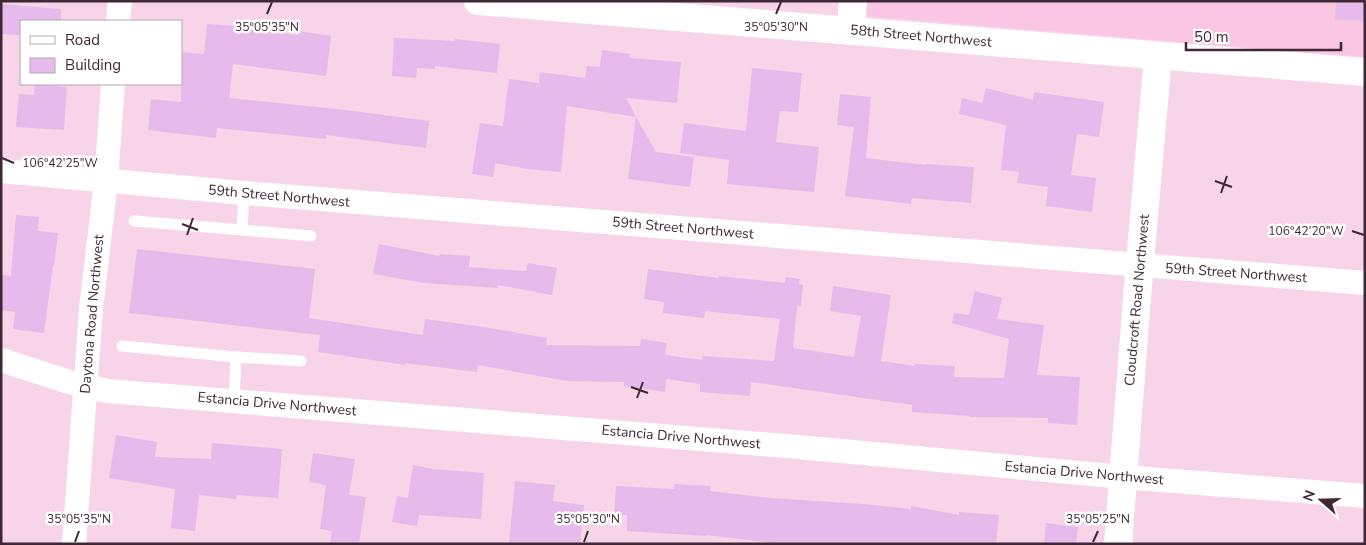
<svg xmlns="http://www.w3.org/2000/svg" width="1366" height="545" font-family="'Nunito Sans',sans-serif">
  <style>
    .built { fill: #fbc6e4 }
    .building { fill: #e6baea }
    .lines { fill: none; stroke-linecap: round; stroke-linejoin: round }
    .lane { stroke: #fff; stroke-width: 11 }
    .street { stroke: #fff; stroke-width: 24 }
    .secondary { stroke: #fff; stroke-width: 28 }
    .ticks { fill: none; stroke: #3f2835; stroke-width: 2 }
    .labels { text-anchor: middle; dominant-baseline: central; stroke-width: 5; stroke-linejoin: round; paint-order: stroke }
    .street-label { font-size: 14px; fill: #3f2835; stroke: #fff }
    .ticks-label { font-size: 12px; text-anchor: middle; fill: #3f2835; stroke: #fff; stroke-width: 5; stroke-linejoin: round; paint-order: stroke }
  </style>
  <rect width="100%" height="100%" fill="#f8d4e8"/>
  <polygon class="built" points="866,1 1365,1 1365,57 864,16"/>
  <g class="building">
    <polygon points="1336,1 1365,1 1365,21 1335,19"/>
    <polygon points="1,4 61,9 61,21 21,21 21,35 1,34"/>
    <polygon points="207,24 236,26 298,35 298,31 331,36 326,76 233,64 229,98 346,110 429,121 426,148 326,135 326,139 217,128 216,138 148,130 151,99 181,102 181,52 204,54"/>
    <polygon points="394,38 455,41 455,39 500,44 497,73 435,66 435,69 417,68 416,78 392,76"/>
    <polygon points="602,50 630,54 629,58 681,62 677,103 626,98 636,117 567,106 561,172 527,169 495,163 493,177 472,174 480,123 503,126 509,79 539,83 540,72 585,78 587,66 600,67"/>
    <polygon points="752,68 802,73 798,112 780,111 776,142 819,147 814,192 727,184 729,160 680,153 684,123 746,131"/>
    <polygon points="35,84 67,87 64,130 16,127 19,94 34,95"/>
    <polygon points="986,88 1033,100 1034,92 1104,102 1099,137 1077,134 1071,175 1096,178 1092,212 1046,206 1048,187 1017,183 1019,172 1001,170 1006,125 959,114 962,98 982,103"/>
    <polygon points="840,94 871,97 866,158 925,165 925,164 974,167 971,203 912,198 911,204 845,196 854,127 837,125"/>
    <polygon points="636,117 656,152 694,157 690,187 628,179"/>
    <polygon points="16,215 39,217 38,231 58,233 54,266 53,266 44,333 13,329 15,312 1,310 1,275 11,276"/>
    <polygon points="379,244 439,256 440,254 470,256 469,267 526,271 528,263 557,268 552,295 498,285 498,288 424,283 373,274"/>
    <polygon points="137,249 315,269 309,318 423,335 425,319 484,327 547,338 546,345 640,346 641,339 667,343 665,355 702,360 703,356 774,361 780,319 705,311 704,318 663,313 664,302 644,299 648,269 719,278 719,276 785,283 786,277 800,279 799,284 803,285 801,306 797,306 793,348 854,357 861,316 830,311 833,286 891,295 881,361 915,366 915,364 955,366 954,377 1004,378 1009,339 952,323 954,313 969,315 975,291 1002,298 997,319 1044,325 1037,375 1080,377 1077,425 1048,423 1048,418 969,417 970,416 912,412 912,405 751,382 750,396 700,392 700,384 666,379 665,392 624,386 624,382 567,381 478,365 477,372 405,363 405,365 318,352 320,335 129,313"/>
    <polygon points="116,435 157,442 155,457 211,459 212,443 282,449 278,498 237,495 236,499 199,495 195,531 171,528 175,489 109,478"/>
    <polygon points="313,453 355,459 349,495 366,497 359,544 330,544 332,531 320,529 326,485 309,482"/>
    <polygon points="413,465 432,469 484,473 481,519 419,515 417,526 392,522 397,496 408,498"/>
    <polygon points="515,481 555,485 553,501 584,505 580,544 509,544"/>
    <polygon points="674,484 710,486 710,491 770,498 863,504 911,509 911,506 959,515 959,512 999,515 996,544 781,544 707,535 707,536 627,531 627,515 614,515 616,486 674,489"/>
    <polygon points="1046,523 1078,527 1076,544 1044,544"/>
  </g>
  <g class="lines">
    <g class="lane">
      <polyline points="244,193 242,230 311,236"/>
      <polyline points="134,221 242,230"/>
      <polyline points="122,346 236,357"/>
      <polyline points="234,401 236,357 301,361"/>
    </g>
    <g class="street">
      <polyline points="118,21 120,1"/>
      <polyline points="1,171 244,193 1365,283"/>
      <polyline points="1,360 66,381 107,391 798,447 1123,477 1365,496"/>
      <polyline points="74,544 91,309 106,181 113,84"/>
    </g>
    <g class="secondary">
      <polyline points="478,1 1365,72"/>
      <polyline points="851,31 853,1"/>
      <polyline points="1118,544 1138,285 1158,56"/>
    </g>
  </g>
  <path class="ticks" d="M267 14 272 2M776 14 781 2M2 158 14 163M1215 181 1232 187M1221 193 1227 176M182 224 198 230M1352 231 1364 235M187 235 193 218M631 387 648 393M637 398 643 382M75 542 79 531M584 542 588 531M1093 542 1098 531"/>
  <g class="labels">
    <g class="street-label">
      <text transform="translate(921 36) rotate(5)">58th Street Northwest</text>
      <text transform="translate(279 196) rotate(5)">59th Street Northwest</text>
      <text transform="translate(683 228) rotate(5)">59th Street Northwest</text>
      <text transform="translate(1236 273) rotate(4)">59th Street Northwest</text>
      <text transform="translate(1137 300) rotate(-85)">Cloudcroft Road Northwest</text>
      <text transform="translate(92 314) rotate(-85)">Daytona Road Northwest</text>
      <text transform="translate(277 404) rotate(5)">Estancia Drive Northwest</text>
      <text transform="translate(681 437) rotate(5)">Estancia Drive Northwest</text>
      <text transform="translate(1084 473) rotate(5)">Estancia Drive Northwest</text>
    </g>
  </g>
  <g class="ticks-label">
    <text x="267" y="31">35°05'35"N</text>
    <text x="776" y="31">35°05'30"N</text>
    <text x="60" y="167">106°42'25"W</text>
    <text x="1306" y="235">106°42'20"W</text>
    <text x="79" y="523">35°05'35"N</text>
    <text x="588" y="523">35°05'30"N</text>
    <text x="1098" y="523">35°05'25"N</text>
  </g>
  <rect width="1366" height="545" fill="none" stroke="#3f2835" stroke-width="5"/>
  <rect x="20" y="20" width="162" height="65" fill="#ffffff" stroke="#b2a9ae"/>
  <rect x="30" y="36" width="25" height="8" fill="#ffffff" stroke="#b2a9ae"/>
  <text x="65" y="45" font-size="15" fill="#3f2835">Road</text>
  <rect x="30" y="58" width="25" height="15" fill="#e6baea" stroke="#b2a9ae"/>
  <text x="65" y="70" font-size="15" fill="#3f2835">Building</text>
  <g transform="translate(1321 500) rotate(290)" stroke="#ffffff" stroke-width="4" paint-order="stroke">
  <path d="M0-4L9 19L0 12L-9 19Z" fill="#3f2835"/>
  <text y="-8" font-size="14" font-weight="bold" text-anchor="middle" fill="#3f2835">N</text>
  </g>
  <path d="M1186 42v8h155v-8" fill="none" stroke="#3f2835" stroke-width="2.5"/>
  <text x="1194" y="42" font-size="15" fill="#3f2835" stroke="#ffffff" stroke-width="4" paint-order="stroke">50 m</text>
</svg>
